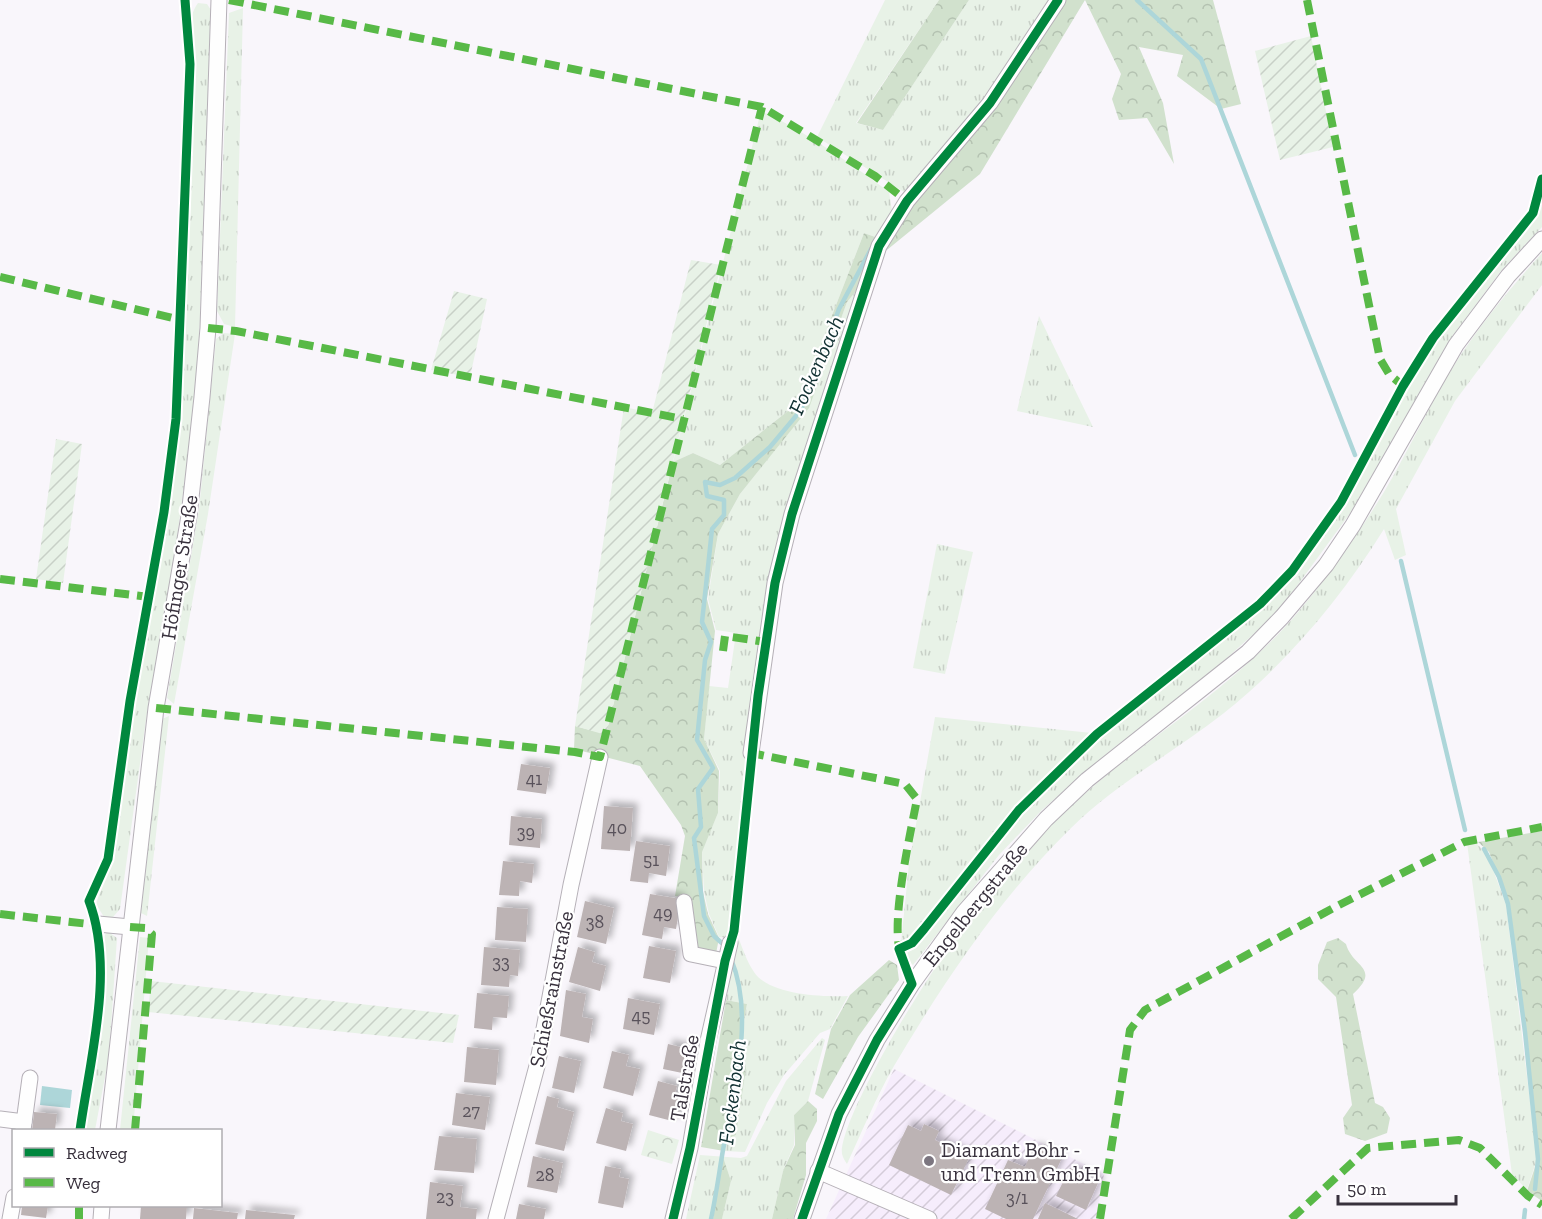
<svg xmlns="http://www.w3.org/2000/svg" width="1542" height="1219" font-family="'Zilla Slab',serif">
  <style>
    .industrial { fill: url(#industrial-furrows) }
    .grass { fill: url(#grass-tufts) }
    .forest { fill: url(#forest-crowns) }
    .park { fill: url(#park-crowns) }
    .garden { fill: url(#garden-furrows) }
    .water { fill: #add6d9 }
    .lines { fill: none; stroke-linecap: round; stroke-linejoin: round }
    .stream { stroke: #add6d9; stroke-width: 4.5 }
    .building { fill: #bcb3b4; filter: url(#shadow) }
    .minor-casing { stroke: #b5b0b7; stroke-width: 17 }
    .minor { stroke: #fefefe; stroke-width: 15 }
    .quiet { stroke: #58b947; stroke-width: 8; stroke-dasharray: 15 8; stroke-linecap: butt }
    .cycleway-casing { stroke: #fff; stroke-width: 13 }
    .cycleway { stroke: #00873e; stroke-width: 9 }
    .poi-dot { fill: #7c7680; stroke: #fff; stroke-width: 2 }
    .labels { text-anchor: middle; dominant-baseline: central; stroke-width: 4.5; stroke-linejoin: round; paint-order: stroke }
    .number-label { font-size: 18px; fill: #59525b }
    .street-label { font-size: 21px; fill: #38313d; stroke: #fff }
    .poi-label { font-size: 21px; fill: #38313d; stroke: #fff; text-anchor: start }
    .water-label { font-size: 22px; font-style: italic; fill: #113132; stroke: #fff }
  </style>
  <defs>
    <pattern id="industrial-furrows" width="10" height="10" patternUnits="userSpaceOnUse" patternTransform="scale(1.5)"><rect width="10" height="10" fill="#f6edfc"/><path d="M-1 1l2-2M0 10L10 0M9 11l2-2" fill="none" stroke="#d4ccd9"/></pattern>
    <pattern id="grass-tufts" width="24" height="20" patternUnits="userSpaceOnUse" patternTransform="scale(1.5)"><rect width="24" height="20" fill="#e8f2e7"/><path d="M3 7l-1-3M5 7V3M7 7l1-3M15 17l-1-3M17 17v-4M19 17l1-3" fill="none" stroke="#c8d0c7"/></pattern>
    <pattern id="forest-crowns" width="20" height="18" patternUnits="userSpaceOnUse" patternTransform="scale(1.5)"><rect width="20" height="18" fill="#d1e1cd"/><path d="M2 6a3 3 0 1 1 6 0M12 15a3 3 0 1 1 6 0" fill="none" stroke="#b4c2b1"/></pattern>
    <pattern id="park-crowns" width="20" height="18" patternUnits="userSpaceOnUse" patternTransform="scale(1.5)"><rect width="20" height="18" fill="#e8f2e7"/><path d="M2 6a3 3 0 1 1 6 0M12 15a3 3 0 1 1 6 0" fill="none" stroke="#c8d0c7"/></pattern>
    <pattern id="garden-furrows" width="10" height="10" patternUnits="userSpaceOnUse" patternTransform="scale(1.5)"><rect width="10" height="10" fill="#e8f2e7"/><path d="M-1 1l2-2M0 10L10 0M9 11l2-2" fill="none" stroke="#c8d0c7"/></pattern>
    <filter id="shadow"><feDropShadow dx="5" dy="-5" stdDeviation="3" flood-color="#0004"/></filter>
  </defs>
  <rect width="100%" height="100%" fill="#f9f6fb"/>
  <polygon class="industrial" points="894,1069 1104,1174 1096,1219 826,1219"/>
  <g class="grass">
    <polygon points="885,0 939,0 856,123 883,130 969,0 1051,0 986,100 914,190 904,192 817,137"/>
    <path d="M198 3 207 4 211 10 200 321 195 404 176 546 147 713 120 909 113 917H104L96 904 115 848 127 748 173 474 186 321 194 63C192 42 185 21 198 3Z"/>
    <polygon points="243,8 235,327 224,324 217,311 229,13"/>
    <path d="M761 111C800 128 855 166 889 192L892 211 878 238 864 233 798 403 720 465 693 453 673 462Z"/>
    <polygon points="1542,191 1542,227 1501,271 1451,338 1351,512 1278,612 1208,675 1110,751 1042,810 999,855 913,965 908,961 907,953 1032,802 1100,734 1230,636 1293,575 1345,502 1369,462 1406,389 1438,339 1486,275 1537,214"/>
    <path d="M1542 253V285L1455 401 1396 509 1406 555 1395 560 1384 529C1342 597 1287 663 1224 713 1173 753 1115 784 1069 830 1000 898 943 983 894 1066 876 1097 862 1132 847 1164 845 1161 843 1158 842 1154 839 1128 895 1031 911 1006 962 921 1027 841 1103 778 1169 724 1244 677 1299 611 1331 573 1358 534 1384 492 1410 448 1431 401 1458 359 1483 321 1512 286 1542 253Z"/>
    <polygon points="862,284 788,512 753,707 730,930 728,938 719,937 709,914 704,892 702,851 718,813 720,771 704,739 709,686 728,688 736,633 716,630 708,599 718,534 740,494 808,408 847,302"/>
    <polygon points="1039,316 1093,427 1017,411"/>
    <polygon points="224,333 235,334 208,514 174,704 167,698 199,509 216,339"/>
    <polygon points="937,544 973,552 945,674 913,668"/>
    <polygon points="169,716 147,916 141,913 162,719"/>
    <polygon points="935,717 1092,733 1016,809 912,938 901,943 909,864"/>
    <polygon points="1475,842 1487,854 1506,904 1537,1159 1527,1190 1512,1174 1467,843"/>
    <polygon points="107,931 117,938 109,1056 95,1130 83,1130 103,985 102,941"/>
    <polygon points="140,937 149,938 133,1130 120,1130"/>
    <path d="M738 937C743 949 747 962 754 972 769 995 823 997 848 996L830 1029 820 1033 784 1075 767 1103 745 1152 724 1151 726 1140 736 1135 746 1069 742 1031 747 1004 726 1000Z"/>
    <polygon points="822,1038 825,1040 808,1101 794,1115 794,1145 783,1171 772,1219 722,1219 731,1181 723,1158 712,1219 686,1219 700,1155 741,1158 747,1156 786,1081"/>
  </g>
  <g class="forest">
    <polygon points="939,0 969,0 883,130 857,123"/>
    <polygon points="1052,0 1213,0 1241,104 1221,109 1177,76 1183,55 1139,47 1163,103 1174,164 1147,118 1119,120 1112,99 1121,74 1085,0 980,174 882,254 902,215 994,105"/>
    <polygon points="864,233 878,238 862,284 847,302 809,408 740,494 718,534 707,599 715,631 704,739 719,771 718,813 702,852 703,892 708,914 719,938 715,959 692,953 685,898 675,896 685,836 681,825 640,766 574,749 575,726 606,734 673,462 693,453 720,465 798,403"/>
    <polygon points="1542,831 1542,1201 1527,1191 1538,1158 1528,1045 1509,903 1489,852 1478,842"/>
    <path d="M1338 938 1346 944C1352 967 1382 968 1353 994L1375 1103 1383 1107 1390 1118 1387 1133 1365 1141 1345 1134 1343 1118 1352 1105 1336 997 1318 979V965L1327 942Z"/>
    <polygon points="889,960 897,965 899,980 858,1037 823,1099 815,1094 831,1029 850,995"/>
    <polygon points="726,1000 747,1004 742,1031 746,1069 736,1135 726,1140 724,1151 701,1147"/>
    <polygon points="808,1101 817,1109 817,1121 806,1143 806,1175 793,1219 772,1219 783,1171 795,1145 794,1115"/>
    <polygon points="723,1157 731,1181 722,1219 713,1219"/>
  </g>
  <polygon class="park" points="648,1130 679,1140 672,1164 641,1155"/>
  <g class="garden">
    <polygon points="1311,36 1333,147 1280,160 1255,51"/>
    <polygon points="691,260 721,265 606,735 575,726 624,407 652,413"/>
    <polygon points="454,291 487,299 470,377 431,370"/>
    <polygon points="56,439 82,444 63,583 36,579"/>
    <polygon points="151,981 459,1015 453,1043 148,1012"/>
  </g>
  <polygon class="water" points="42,1086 72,1090 70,1108 40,1105"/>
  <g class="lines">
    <g class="stream">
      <polyline points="1137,0 1201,59 1355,455"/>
      <polyline points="1401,561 1465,830"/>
      <polyline points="1484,849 1499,877 1508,904 1525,1032 1538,1159 1535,1189"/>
      <polyline points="725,946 714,936 704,916 694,838 701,827 698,789 713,768 697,740 705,660 711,642 702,622 708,567 712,529 724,515 724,500 707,496 705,482 720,485 735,478 770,447 801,410 839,309 871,249"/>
      <path d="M711 1219C716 1196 719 1173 723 1150 734 1093 755 1015 731 959"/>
      <polyline points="1524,1219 1525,1210"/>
    </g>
  </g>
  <g class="building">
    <polygon points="521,764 550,768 546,794 517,790"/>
    <polygon points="604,806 633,808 630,851 601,849"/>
    <polygon points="511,816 542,819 540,848 509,845"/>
    <polygon points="636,841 670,846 666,876 649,873 648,883 630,881"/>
    <polygon points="503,861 534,864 532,883 520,881 519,896 499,895"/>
    <polygon points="650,894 681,899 676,929 664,927 662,939 642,935"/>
    <polygon points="585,901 614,908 606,944 577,937"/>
    <polygon points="497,907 528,909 526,942 495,940"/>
    <polygon points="649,946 676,951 670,983 643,978"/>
    <polygon points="484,947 520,950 518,976 510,975 509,987 481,985"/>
    <polygon points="578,947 595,952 592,962 606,966 600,991 569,982"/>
    <polygon points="566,990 586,994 582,1017 593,1019 589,1043 560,1036"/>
    <polygon points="477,993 509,996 507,1018 493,1017 492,1030 474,1028"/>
    <polygon points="628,998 660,1004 654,1035 623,1029"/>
    <polygon points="668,1044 698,1051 694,1066 689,1065 687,1074 663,1069"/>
    <polygon points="467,1047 499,1050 496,1085 464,1082"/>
    <polygon points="612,1051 629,1055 626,1066 640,1069 633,1096 603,1088"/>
    <polygon points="559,1056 581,1061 574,1093 552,1088"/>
    <polygon points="658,1081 677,1086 675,1093 683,1095 676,1122 649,1115"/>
    <polygon points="456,1093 490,1097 485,1130 452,1125"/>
    <polygon points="547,1096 559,1099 557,1107 574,1112 564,1151 535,1144"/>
    <polygon points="606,1108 623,1113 621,1121 633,1124 626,1151 596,1143"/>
    <polygon points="34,1112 57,1114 55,1130 32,1130"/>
    <polygon points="924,1124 939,1131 935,1140 970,1156 951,1195 889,1165 908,1125 921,1131"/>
    <polygon points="439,1136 477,1139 474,1173 434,1170"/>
    <polygon points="1034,1147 1061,1160 1033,1219 1006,1219 985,1209 1008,1160 1025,1167"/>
    <polygon points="533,1156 563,1163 557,1193 527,1187"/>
    <polygon points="605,1166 621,1169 619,1177 629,1179 623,1208 598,1203"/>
    <polygon points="1070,1168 1099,1181 1086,1210 1056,1196"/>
    <polygon points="430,1182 463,1186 460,1207 477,1209 476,1219 426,1219"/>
    <polygon points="1045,1203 1078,1219 1038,1219"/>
    <polygon points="519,1204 546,1209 544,1219 516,1219"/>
    <polygon points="22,1206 48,1206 46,1218 21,1215"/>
    <polygon points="141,1206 187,1206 186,1219 140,1219"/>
    <polygon points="194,1208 238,1213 237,1219 193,1219"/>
    <polygon points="246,1210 295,1215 294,1219 245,1219"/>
  </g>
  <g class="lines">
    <g class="minor-casing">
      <g id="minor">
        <polyline points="751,753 775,583 792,514 879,246 907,201 990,103 1058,0"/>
        <polyline points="684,902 691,954 725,961"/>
        <polyline points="98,924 130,927"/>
        <polyline points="0,1119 24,1122"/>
        <polyline points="23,1130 30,1078"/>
        <polyline points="108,1130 156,708 189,516 202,397 208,328 219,0"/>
        <polyline points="818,1171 929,1219"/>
        <polyline points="10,1219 14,1197"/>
        <polyline points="101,1219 102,1206"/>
        <polyline points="496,1219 537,1066 571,885 600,757"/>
        <polyline points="673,1219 690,1148 708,1041 730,943"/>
        <polyline points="802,1219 839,1114 877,1040 912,984 964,912 1046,819 1087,780 1248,652 1282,617 1326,565 1353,525 1456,345 1508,276 1542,239"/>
      </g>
    </g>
    <use href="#minor" class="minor"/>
    <g class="quiet">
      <polyline points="229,0 762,107 875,176 907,201"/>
      <polyline points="1307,0 1380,359 1389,374 1403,386"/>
      <polyline points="0,277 181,320"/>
      <polyline points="208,328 236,331 683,419"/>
      <polyline points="0,579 149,597"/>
      <polyline points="723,651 725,636 766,642"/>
      <polyline points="156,708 575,752 600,757 762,107"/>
      <path d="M751 755V753L905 784 917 799C910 836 891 918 900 952"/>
      <polyline points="0,914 98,925"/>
      <polyline points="130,927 145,928 152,934 135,1130"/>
      <polyline points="79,1219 79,1206"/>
      <polyline points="1100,1219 1130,1030 1145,1010 1337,906 1464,842 1542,827"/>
      <polyline points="1291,1219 1368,1148 1459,1140 1480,1148 1528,1196 1542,1205"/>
    </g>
    <g class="cycleway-casing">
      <g id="cycleway">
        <path d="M80 1130C90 1059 115 969 89 901L108 859 130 701 164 512 176 419 190 64 185 0"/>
        <polyline points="673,1219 690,1148 725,961 734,931 758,696 775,583 792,514 879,246 907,201 990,103 1058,0"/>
        <polyline points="802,1219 839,1114 877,1040 912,984 899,949 912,943 924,929 1019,810 1097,734 1260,604 1292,571 1341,502 1403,386 1433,338 1533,213 1542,179"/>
      </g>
    </g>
    <use href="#cycleway" class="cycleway"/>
  </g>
  <circle class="poi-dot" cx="929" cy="1161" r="6"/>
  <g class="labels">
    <g class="number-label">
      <text x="534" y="779">41</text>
      <text x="617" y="828">40</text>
      <text x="526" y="832">39</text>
      <text x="651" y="860">51</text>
      <text x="663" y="913">49</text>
      <text x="595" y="922">38</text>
      <text x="501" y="962">33</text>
      <text x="641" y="1016">45</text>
      <text x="471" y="1111">27</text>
      <text x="545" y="1175">28</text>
      <text x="445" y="1197">23</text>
      <text x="1017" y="1198">3/1</text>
    </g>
    <g class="street-label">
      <text transform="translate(179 567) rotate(-81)">Höfinger Straße</text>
      <text transform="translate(975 904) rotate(-51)">Engelbergstraße</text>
      <text transform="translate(551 989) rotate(-79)">Schießrainstraße</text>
      <text transform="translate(684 1078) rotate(-80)">Talstraße</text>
    </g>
    <g class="poi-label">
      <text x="941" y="1149">Diamant Bohr -<tspan x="941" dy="24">und Trenn GmbH</tspan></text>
    </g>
    <g class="water-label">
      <text transform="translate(816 365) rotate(-66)">Fockenbach</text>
      <text transform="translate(732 1092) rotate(-83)">Fockenbach</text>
    </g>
  </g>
  <rect x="12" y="1129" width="210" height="78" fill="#ffffff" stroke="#afadb1" stroke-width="1.5"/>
  <rect x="24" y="1148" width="30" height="9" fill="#00873e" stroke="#afadb1" stroke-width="1.5"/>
  <text x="66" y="1159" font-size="18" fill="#38313d">Radweg</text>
  <rect x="24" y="1178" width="30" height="9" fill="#58b947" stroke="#afadb1" stroke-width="1.5"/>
  <text x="66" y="1189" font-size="18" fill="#38313d">Weg</text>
  <path d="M1338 1195v9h118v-9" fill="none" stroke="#38313d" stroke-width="3"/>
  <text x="1347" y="1195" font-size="18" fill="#38313d" stroke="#ffffff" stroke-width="4.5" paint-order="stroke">50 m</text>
</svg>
